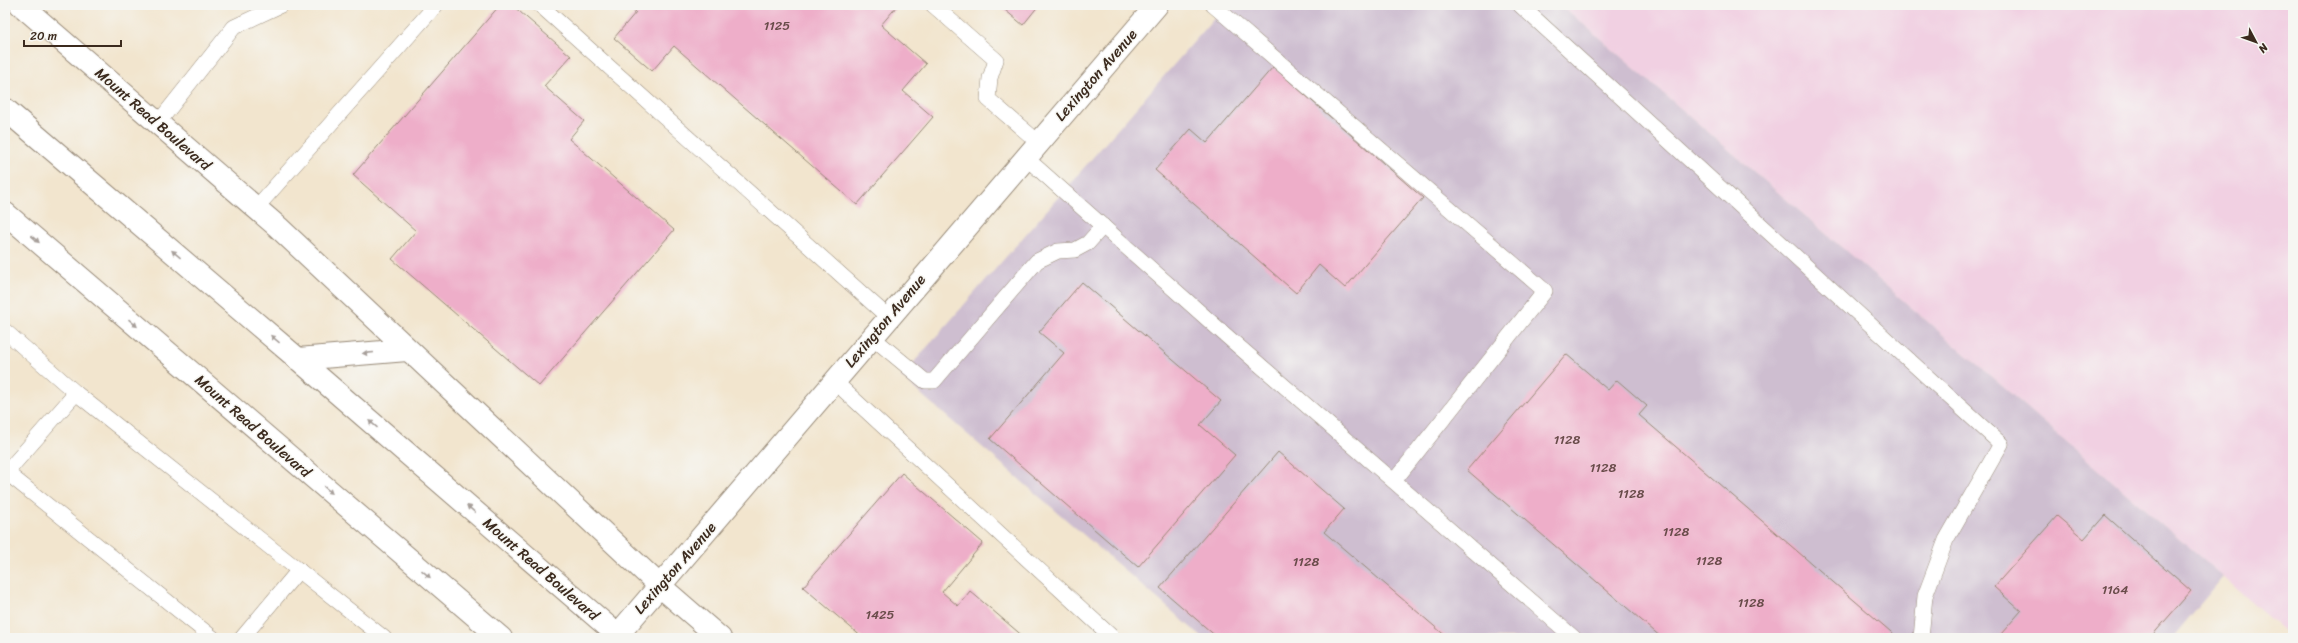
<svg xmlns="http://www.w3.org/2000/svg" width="2298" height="643" font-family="Sriracha,sans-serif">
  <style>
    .built { fill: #f1d0e2 }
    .industrial { fill: #cebed0 }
    .building { fill: #eeaec9 }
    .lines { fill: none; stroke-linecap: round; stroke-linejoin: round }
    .service-casing { stroke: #968876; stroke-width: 16 }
    .minor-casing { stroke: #968876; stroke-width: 24 }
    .secondary-casing { stroke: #968876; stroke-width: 24 }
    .service { stroke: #fff; stroke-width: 15 }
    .minor { stroke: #fff; stroke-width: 22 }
    .secondary { stroke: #fff; stroke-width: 22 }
    .oneway { fill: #a79f9a }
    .labels { text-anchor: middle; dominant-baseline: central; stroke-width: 3; stroke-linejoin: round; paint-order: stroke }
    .number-label { font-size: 13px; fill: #684b49 }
    .street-label { font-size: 15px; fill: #3b2a1e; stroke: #f6f6f2 }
  </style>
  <rect width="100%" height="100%" fill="#f6f6f2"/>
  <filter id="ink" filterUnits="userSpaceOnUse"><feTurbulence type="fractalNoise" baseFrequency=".025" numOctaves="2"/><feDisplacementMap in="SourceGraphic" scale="8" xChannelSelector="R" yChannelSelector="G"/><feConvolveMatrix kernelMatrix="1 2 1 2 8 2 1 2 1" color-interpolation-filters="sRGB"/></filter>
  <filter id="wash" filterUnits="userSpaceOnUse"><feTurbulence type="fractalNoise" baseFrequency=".012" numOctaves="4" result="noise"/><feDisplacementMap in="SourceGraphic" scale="16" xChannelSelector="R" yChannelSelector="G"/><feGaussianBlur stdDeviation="0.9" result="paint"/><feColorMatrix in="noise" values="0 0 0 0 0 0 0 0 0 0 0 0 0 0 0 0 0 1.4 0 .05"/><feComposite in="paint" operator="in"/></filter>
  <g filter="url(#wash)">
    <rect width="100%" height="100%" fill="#f2e5ce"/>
    <polygon class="built" points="1561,5 2293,5 2293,638 2223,577"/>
    <polygon class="industrial" points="1226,5 1561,5 2223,577 2172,638 1203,638 901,377"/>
    <g id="blocks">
      <g class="building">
        <polygon points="500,5 512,5 571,56 544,86 584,121 569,139 674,230 539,386 392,259 416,231 353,175"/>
        <polygon points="628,5 898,5 881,25 926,64 903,91 933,117 857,205 674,46 652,71 614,38 636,12"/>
        <polygon points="999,5 1039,5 1023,25"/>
        <polygon points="1273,67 1423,198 1345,288 1319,265 1296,293 1155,170 1191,129 1207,143"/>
        <polygon points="1082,282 1221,401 1200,425 1235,455 1138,567 990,439 1064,353 1039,332"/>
        <polygon points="1566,354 1608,390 1617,380 1647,406 1639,415 1898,638 1662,638 1467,470"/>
        <polygon points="1278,452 1344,509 1324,532 1448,638 1218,638 1160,588"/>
        <polygon points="902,473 983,543 942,592 958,606 970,591 1025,638 863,638 803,587"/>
        <polygon points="2105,515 2191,591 2150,638 2005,638 2001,634 2021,611 1994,587 2057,516 2084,539"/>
      </g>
    </g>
  </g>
  <g filter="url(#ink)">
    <use href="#blocks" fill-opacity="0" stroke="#968876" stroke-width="1"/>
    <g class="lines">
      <g class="service-casing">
        <g id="service">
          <polyline points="540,5 888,317"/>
          <polyline points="933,5 996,60 990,78 988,99 1038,142"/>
          <polyline points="1213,5 1545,291 1394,481"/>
          <polyline points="1520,5 2001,444 1946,540 1925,596 1921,638"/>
          <polyline points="158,123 234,27 281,5"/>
          <polyline points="1025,157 1222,332 1574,638"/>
          <polyline points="256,208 436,5"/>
          <polyline points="5,331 76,393"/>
          <polyline points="872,337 925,381 934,381 1037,261 1058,251 1075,250 1088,243 1103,226"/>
          <polyline points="834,381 1113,638"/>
          <polyline points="6,472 213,638"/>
          <polyline points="5,474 76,393 384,638"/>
          <polyline points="242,638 299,570"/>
        </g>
      </g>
      <g class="minor-casing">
        <g id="minor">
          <polyline points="21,5 278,227 660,586 720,638"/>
          <polyline points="298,359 407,350"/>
        </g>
      </g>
      <g class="secondary-casing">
        <g id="secondary">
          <polyline points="5,109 298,359 621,638"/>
          <polyline points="5,213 501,638"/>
          <polyline points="615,638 1157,5"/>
        </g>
      </g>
      <use href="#service" class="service"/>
      <use href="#minor" class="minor"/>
      <use href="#secondary" class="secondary"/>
    </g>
    <defs><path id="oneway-solid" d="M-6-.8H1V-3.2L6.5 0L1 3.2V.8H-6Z"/></defs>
    <g class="oneway">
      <use href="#oneway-solid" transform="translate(35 239) rotate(41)"/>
      <use href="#oneway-solid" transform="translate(176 254) rotate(-140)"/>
      <use href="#oneway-solid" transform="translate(133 323) rotate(41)"/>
      <use href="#oneway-solid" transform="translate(275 339) rotate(-140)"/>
      <use href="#oneway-solid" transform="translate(368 353) rotate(175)"/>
      <use href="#oneway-solid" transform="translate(373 424) rotate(-139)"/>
      <use href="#oneway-solid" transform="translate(328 490) rotate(41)"/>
      <use href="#oneway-solid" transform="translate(471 509) rotate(-139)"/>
      <use href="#oneway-solid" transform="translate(426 574) rotate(41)"/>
    </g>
  </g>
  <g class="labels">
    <g class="number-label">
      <text x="777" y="25">1125</text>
      <text x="1567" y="439">1128</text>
      <text x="1603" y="467">1128</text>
      <text x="1631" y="493">1128</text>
      <text x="1676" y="531">1128</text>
      <text x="1709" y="560">1128</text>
      <text x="1306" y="561">1128</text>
      <text x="2115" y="589">1164</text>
      <text x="1751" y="602">1128</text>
      <text x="880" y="614">1425</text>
    </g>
    <g class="street-label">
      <text transform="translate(1096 75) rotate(-49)">Lexington Avenue</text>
      <text transform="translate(153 119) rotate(41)">Mount Read Boulevard</text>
      <text transform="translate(885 321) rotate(-50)">Lexington Avenue</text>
      <text transform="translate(253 426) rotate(41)">Mount Read Boulevard</text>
      <text transform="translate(675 568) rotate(-49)">Lexington Avenue</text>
      <text transform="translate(541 569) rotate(41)">Mount Read Boulevard</text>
    </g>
  </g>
  <rect width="2298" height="643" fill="none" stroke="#f6f6f2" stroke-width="20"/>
  <g transform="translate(2256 42) rotate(131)" stroke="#f6f6f2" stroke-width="3" paint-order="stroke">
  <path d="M0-3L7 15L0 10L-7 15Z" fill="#3b2a1e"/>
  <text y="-6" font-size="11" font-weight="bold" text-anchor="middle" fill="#3b2a1e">N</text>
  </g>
  <path d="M24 40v6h97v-6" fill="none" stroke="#3b2a1e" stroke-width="2"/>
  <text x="30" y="40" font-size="12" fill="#3b2a1e" stroke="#f6f6f2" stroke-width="3" paint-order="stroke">20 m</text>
</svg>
